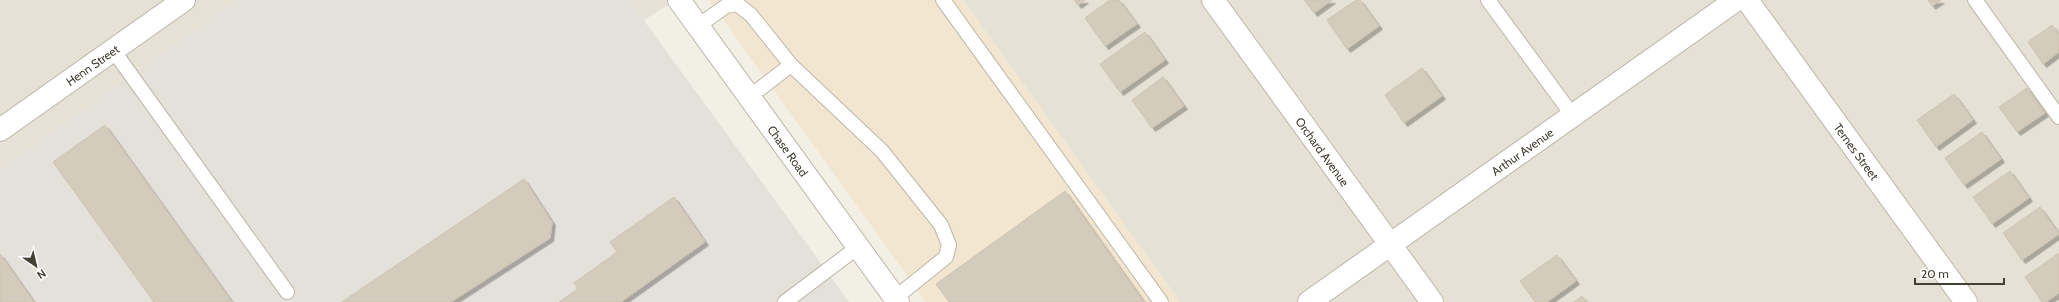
<svg xmlns="http://www.w3.org/2000/svg" width="2059" height="302" font-family="Cabin,sans-serif">
  <style>
    .residential { fill: #e5e1d4 }
    .commercial { fill: #f3e6d1 }
    .industrial { fill: #e4e0da }
    .building { fill: #d3cbbc; stroke: #cdc3af; filter: url(#shadow) }
    .lines { fill: none; stroke-linecap: round; stroke-linejoin: round }
    .service-casing { stroke: #bcb7a9; stroke-width: 16 }
    .minor-casing { stroke: #bcb7a9; stroke-width: 24 }
    .tertiary-casing { stroke: #bcb7a9; stroke-width: 24 }
    .service { stroke: #fff; stroke-width: 14 }
    .minor { stroke: #fff; stroke-width: 22 }
    .tertiary { stroke: #fff; stroke-width: 22 }
    .labels { text-anchor: middle; dominant-baseline: central; stroke-width: 3; stroke-linejoin: round; paint-order: stroke }
    .street-label { font-size: 12px; fill: #443f35; stroke: #fff }
  </style>
  <defs>
    <filter id="shadow"><feDropShadow dx="3.5" dy="3.5" stdDeviation="0" flood-color="#0004"/></filter>
  </defs>
  <rect width="100%" height="100%" fill="#f2efe5"/>
  <g class="residential">
    <polygon points="0,0 236,0 0,169"/>
    <polygon points="629,0 676,0 644,20"/>
    <polygon points="963,0 2059,0 2059,302 1180,302"/>
  </g>
  <polygon class="commercial" points="709,0 963,0 1180,302 926,302"/>
  <polygon class="industrial" points="236,0 629,0 849,302 0,302 0,169"/>
  <g class="building">
    <polygon points="1074,0 1085,0 1078,5"/>
    <polygon points="1110,0 1119,0 1137,24 1105,46 1085,18"/>
    <polygon points="1304,0 1332,0 1314,13"/>
    <polygon points="1356,0 1360,0 1379,26 1347,49 1327,20"/>
    <polygon points="1928,0 1941,0 1932,6"/>
    <polygon points="2052,25 2059,34 2059,52 2043,64 2028,42"/>
    <polygon points="1145,32 1165,60 1120,92 1100,64"/>
    <polygon points="1422,68 1442,96 1404,123 1385,95"/>
    <polygon points="1163,77 1184,106 1152,128 1132,100"/>
    <polygon points="2027,88 2045,113 2017,132 1999,107"/>
    <polygon points="1954,94 1973,120 1936,147 1917,120"/>
    <polygon points="105,125 232,302 154,302 53,162"/>
    <polygon points="1982,132 2001,159 1964,185 1945,158"/>
    <polygon points="2010,171 2029,198 1992,224 1973,197"/>
    <polygon points="524,179 552,222 550,238 451,302 342,302"/>
    <polygon points="1065,191 1144,302 949,302 936,284"/>
    <polygon points="674,197 705,242 621,302 559,302 578,289 574,283 617,252 610,242"/>
    <polygon points="2040,207 2059,234 2022,260 2003,233"/>
    <polygon points="2059,253 2059,293 2046,302 2042,302 2025,277"/>
    <polygon points="0,254 34,302 0,302"/>
    <polygon points="1557,255 1576,281 1547,302 1535,302 1520,281"/>
    <polygon points="1582,296 1587,302 1574,302"/>
  </g>
  <g class="lines">
    <g class="service-casing">
      <g id="service">
        <polyline points="943,0 1161,302"/>
        <polyline points="1488,0 1573,116"/>
        <polyline points="1975,0 2059,117"/>
        <polyline points="698,26 726,6 737,4 751,15 791,65"/>
        <polyline points="113,50 287,292"/>
        <polyline points="749,97 791,65 882,151 941,225 949,245 946,257 895,298"/>
        <polyline points="785,302 858,247"/>
      </g>
    </g>
    <g class="minor-casing">
      <g id="minor">
        <path id="s1" d="M1213 0 1432 302"/>
        <path id="s2" d="M1747 0 1966 302"/>
        <path id="s3" d="M0 130 184 0"/>
        <path id="s4" d="M1309 302 1736 0"/>
      </g>
    </g>
    <g class="tertiary-casing">
      <g id="tertiary">
        <path id="s5" d="M679 0 898 302"/>
      </g>
    </g>
    <use href="#service" class="service"/>
    <use href="#minor" class="minor"/>
    <use href="#tertiary" class="tertiary"/>
  </g>
  <g class="labels">
    <g class="street-label">
      <text stroke="none"><textPath href="#s3" startOffset="113">Henn Street</textPath></text>
      <text stroke="none"><textPath href="#s5" startOffset="186">Chase Road</textPath></text>
      <text stroke="none"><textPath href="#s1" startOffset="187">Orchard Avenue</textPath></text>
      <text stroke="none"><textPath href="#s4" startOffset="261">Arthur Avenue</textPath></text>
      <text stroke="none"><textPath href="#s2" startOffset="187">Ternes Street</textPath></text>
    </g>
  </g>
  <g transform="translate(36 266) rotate(146)" stroke="#ffffff" stroke-width="3" paint-order="stroke">
  <path d="M0-3L7 15L0 10L-7 15Z" fill="#443f35"/>
  <text y="-6" font-size="11" font-weight="bold" text-anchor="middle" fill="#443f35">N</text>
  </g>
  <path d="M1915 278v6h89v-6" fill="none" stroke="#443f35" stroke-width="2"/>
  <text x="1921" y="278" font-size="12" fill="#443f35" stroke="#ffffff" stroke-width="3" paint-order="stroke">20 m</text>
</svg>
